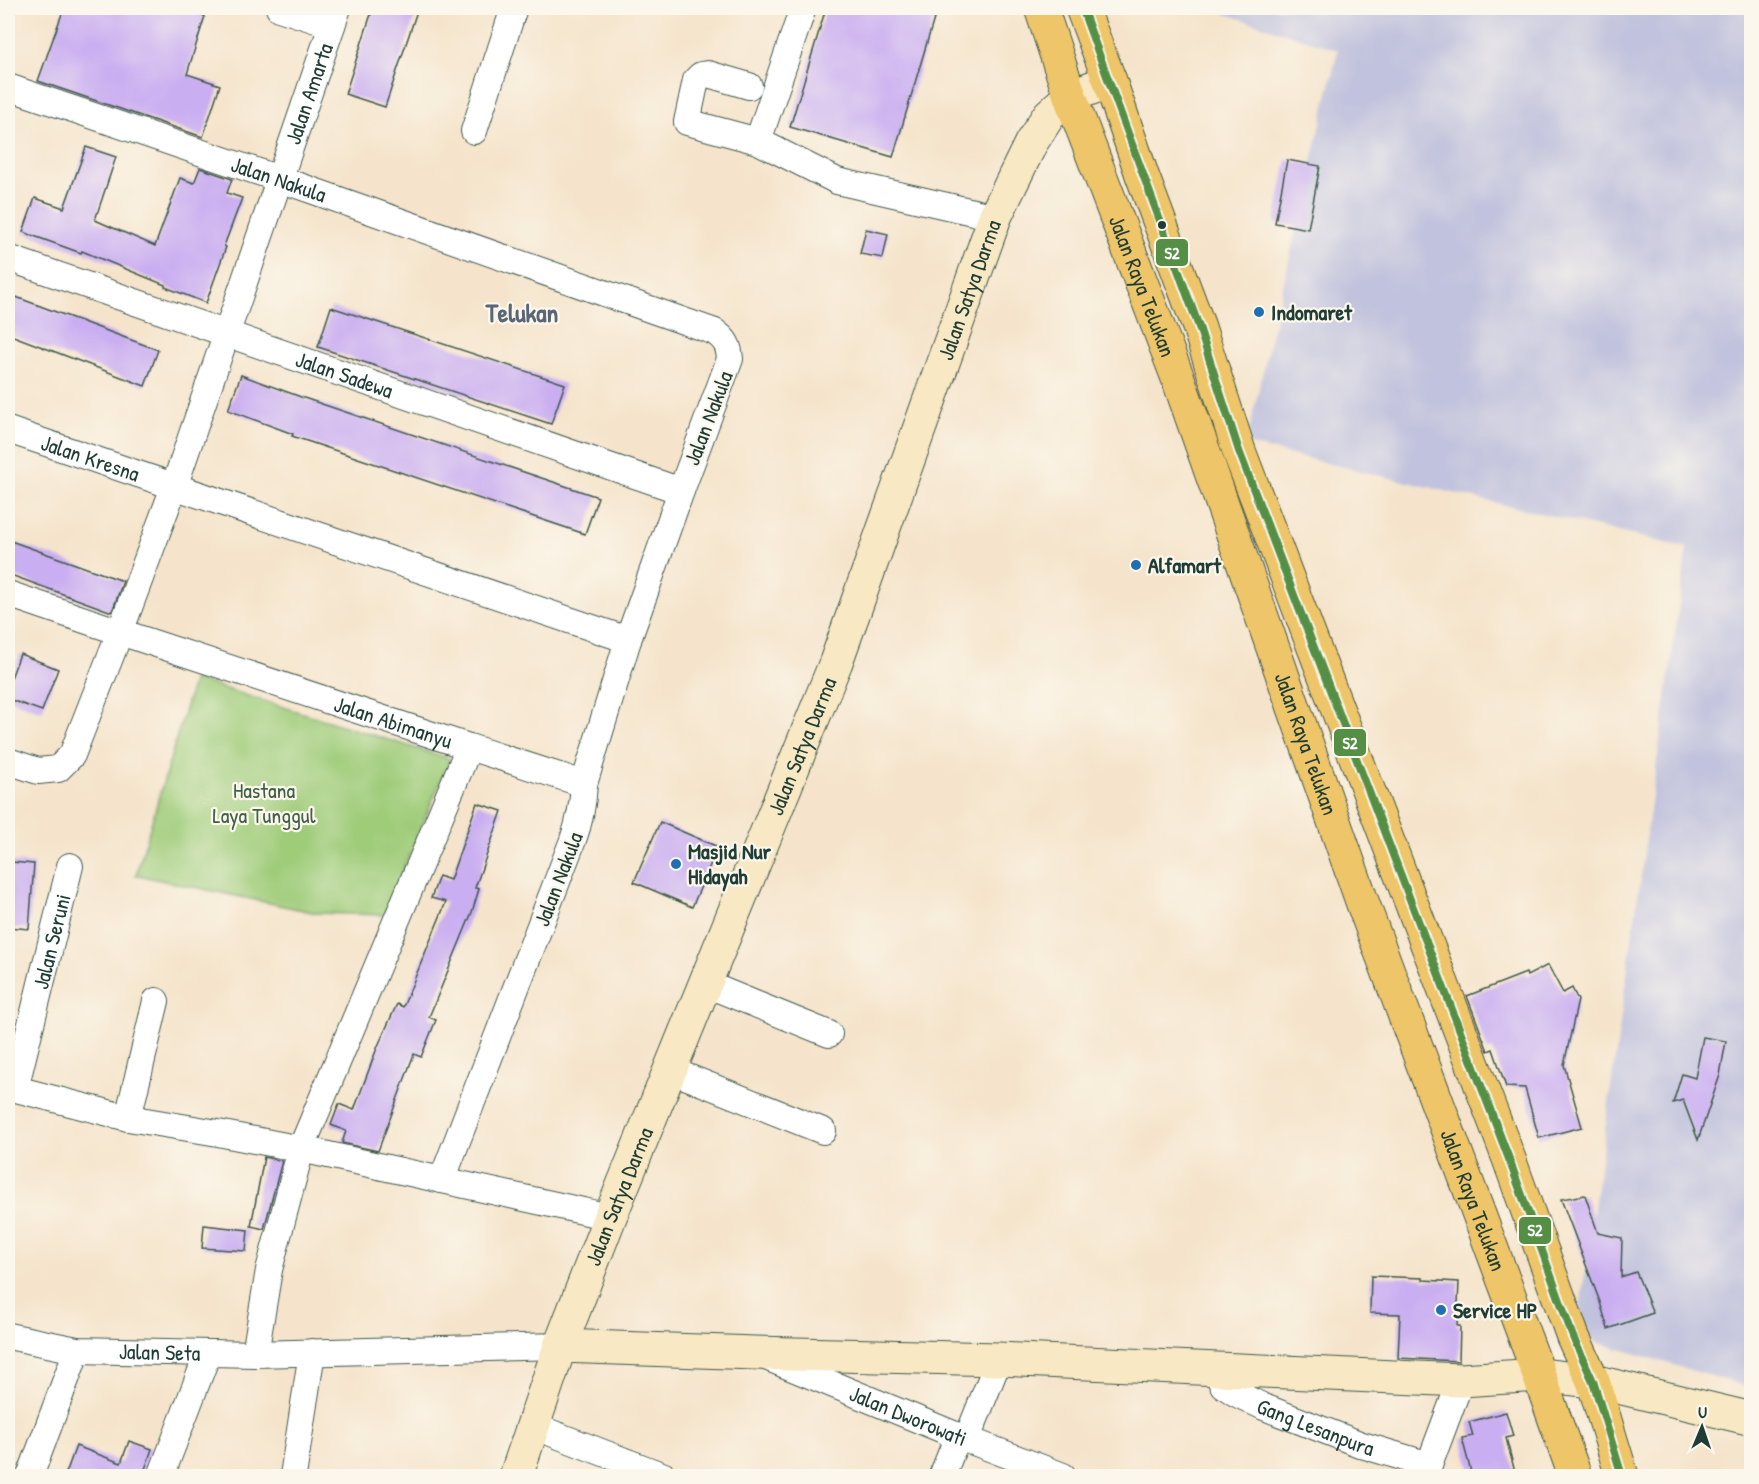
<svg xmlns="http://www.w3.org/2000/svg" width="1759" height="1484" font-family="'Patrick Hand',sans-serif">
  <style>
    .industrial { fill: #c1c2dd }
    .green { fill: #9fcc79; stroke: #5f8456; stroke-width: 1.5 }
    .building { fill: #c9aef1 }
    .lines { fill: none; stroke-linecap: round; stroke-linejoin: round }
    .street-casing { stroke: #3f564b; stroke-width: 28 }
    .secondary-casing { stroke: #3f564b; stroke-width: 35 }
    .primary-casing { stroke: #3f564b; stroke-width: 35 }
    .street { stroke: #fff; stroke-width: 26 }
    .secondary { stroke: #f8e8c3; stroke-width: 33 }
    .primary { stroke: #eec569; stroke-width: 33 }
    .bus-1-casing { stroke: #fbf7ec; stroke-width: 12 }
    .bus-1 { stroke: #548f45; stroke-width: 8 }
    .bus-dot { fill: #1f3d34; stroke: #fbf7ec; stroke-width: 2 }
    .poi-dot { fill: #1f6fb2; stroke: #fbf7ec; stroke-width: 2 }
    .labels { text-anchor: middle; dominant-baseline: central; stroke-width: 4.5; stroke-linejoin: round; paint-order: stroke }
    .street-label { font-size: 22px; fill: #1f3d34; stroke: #fbf7ec }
    .poi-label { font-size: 22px; font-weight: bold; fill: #1f3d34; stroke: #fbf7ec; text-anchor: start }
    .park-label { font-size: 22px; fill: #3f6145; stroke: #fbf7ec }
    .quarter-label { font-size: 26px; font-weight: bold; fill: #5a6576; stroke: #fbf7ec }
    .line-badge { stroke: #fbf7ec; stroke-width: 2 }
    .badge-label { font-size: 16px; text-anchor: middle; font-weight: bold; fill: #fff }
  </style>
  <rect width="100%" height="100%" fill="#fbf7ec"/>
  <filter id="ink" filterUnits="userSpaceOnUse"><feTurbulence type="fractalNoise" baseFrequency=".0167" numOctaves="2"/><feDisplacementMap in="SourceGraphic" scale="12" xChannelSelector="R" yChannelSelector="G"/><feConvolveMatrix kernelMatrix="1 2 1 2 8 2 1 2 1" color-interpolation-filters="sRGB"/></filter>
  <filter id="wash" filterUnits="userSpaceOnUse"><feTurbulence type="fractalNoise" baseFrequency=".008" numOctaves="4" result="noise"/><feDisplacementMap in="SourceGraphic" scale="24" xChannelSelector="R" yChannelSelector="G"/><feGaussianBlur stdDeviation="1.35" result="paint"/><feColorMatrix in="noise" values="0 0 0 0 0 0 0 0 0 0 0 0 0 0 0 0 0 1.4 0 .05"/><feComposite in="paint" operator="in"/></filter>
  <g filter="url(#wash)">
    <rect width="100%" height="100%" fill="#f5e4cb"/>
    <polygon class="industrial" points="1224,8 1751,8 1751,1388 1576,1336 1687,548 1246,444 1338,50 1223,13"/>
    <polygon class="green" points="194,679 450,759 384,915 317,913 136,875"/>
    <g id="blocks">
      <g class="building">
        <polygon points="64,8 179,8 205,16 187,74 220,85 203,137 38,81"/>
        <polygon points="373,8 418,8 385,107 345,94"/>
        <polygon points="826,8 919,8 936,12 893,157 790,127"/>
        <polygon points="86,147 116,157 95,220 155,246 180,178 194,183 200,168 232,179 227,193 242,198 224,246 226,247 206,303 165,287 165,285 82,251 81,253 23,232 35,198 64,208"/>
        <polygon points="1287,160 1320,166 1308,229 1275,223"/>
        <polygon points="866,229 888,234 883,258 860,254"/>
        <polygon points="8,294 158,350 145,386 8,334"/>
        <polygon points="331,307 565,384 551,424 318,347"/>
        <polygon points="241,375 301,397 598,497 585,534 292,436 293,434 228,410"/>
        <polygon points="8,540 123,581 112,612 8,574"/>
        <polygon points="20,654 58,669 42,711 8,699 8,686"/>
        <polygon points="477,803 502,811 475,888 479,889 472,912 429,1017 436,1020 421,1057 414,1054 378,1151 342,1143 346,1131 331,1125 339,1104 354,1110 377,1048 397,1004 403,1007 446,902 431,898 439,876 450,880"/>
        <polygon points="660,822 718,847 692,907 634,882"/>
        <polygon points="11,862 34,864 29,929 8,927 8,899"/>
        <polygon points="1548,965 1563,993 1572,988 1578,1000 1564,1065 1582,1127 1539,1138 1525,1088 1506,1087 1493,1049 1488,1051 1467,996 1526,973 1527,976"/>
        <polygon points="1703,1037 1726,1041 1720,1075 1698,1140 1683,1100 1673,1103 1682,1074 1695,1078"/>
        <polygon points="264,1157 282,1161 264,1229 251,1226"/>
        <polygon points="1585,1195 1598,1233 1622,1238 1621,1277 1636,1272 1653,1313 1608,1329 1600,1302 1561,1199"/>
        <polygon points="204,1225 248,1230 246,1251 202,1248"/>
        <polygon points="1371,1276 1423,1278 1423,1280 1459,1282 1457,1326 1460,1326 1459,1361 1398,1358 1400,1314 1370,1313"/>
        <polygon points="1506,1412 1513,1436 1506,1438 1516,1476 1472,1476 1462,1438 1473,1436 1469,1422"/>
        <polygon points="129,1441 152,1449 144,1472 147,1473 146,1476 65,1476 76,1446 121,1463"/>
      </g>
    </g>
  </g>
  <g filter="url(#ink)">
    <use href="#blocks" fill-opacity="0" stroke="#3f564b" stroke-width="1.5"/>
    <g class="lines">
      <g class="street-casing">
        <g id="street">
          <polyline points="279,8 332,25"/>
          <polyline points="749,86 708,74 701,75 696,80 687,122 758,141 837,181 995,217"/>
          <path id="s1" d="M8 87 291 183 715 332C726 340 729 346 730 359L681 491 628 640 584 784C583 804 580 821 573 840L442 1180"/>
          <polyline points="474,131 514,8"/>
          <polyline points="758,141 803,8"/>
          <path id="s2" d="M8 258 681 491"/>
          <path id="s3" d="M8 430 628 640"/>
          <path id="s4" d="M8 594 120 632 469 747 301 1149 269 1270 255 1354"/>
          <polyline points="469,747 584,784"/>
          <path id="s5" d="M8 761 38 771 58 769 72 755 120 632 174 487 338 8"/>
          <polyline points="706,984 829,1034"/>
          <polyline points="670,1070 823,1131"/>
          <polyline points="8,1087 128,1118 218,1133 301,1149 610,1217"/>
          <path id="s6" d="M15 1089 70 866"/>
          <polyline points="128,1118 156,1001"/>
          <path id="s7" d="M8 1336 77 1350 255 1354 560 1346"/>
          <path id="s8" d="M766 1357 958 1436 1063 1476"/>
          <path id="s9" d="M1215 1369 1223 1385 1237 1394 1264 1407 1362 1445 1429 1465"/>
          <polyline points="533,1426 664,1476"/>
          <polyline points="967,1439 999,1359"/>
          <polyline points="30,1476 77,1350"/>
          <polyline points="161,1476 208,1353"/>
          <polyline points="293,1476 312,1352"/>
          <polyline points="942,1476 958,1436"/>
          <polyline points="1425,1476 1461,1380"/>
        </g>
      </g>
      <g class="secondary-casing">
        <g id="secondary">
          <polyline points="560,1346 755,1353 999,1359 1461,1380 1539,1375 1593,1381 1752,1419"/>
          <path id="s10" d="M516 1476 560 1346 610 1217 836 662 995 217 1031 143 1049 115 1070 96 1110 81"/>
        </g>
      </g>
      <g class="primary-casing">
        <g id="primary">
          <path id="s11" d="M1041 8 1070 96 1179 381 1363 904 1539 1375 1575 1476"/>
          <polyline points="1082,8 1110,81 1142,175 1199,327 1239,451 1509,1159 1573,1337 1593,1381 1622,1476"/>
        </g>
      </g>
      <use href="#street" class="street"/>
      <use href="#secondary" class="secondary"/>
      <use href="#primary" class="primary"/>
      <g class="bus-1-casing">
        <polyline id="bus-1" points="1082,8 1199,327 1239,451 1509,1159 1573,1337 1593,1381 1622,1476"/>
      </g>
      <use href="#bus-1" class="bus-1"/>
    </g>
  </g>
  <circle class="bus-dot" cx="1162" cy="225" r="5"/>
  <g class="poi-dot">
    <circle cx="1259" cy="312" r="6"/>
    <circle cx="1136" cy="565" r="6"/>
    <circle cx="676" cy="864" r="6"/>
    <circle cx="1441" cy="1310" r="6"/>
  </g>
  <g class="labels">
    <g class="street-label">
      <text stroke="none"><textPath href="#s5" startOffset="774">Jalan Amarta</textPath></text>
      <text stroke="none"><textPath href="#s1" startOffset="286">Jalan Nakula</textPath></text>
      <text stroke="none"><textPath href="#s11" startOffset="296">Jalan Raya Telukan</textPath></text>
      <text stroke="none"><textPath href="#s10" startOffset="1270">Jalan Satya Darma</textPath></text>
      <text stroke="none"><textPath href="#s2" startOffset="356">Jalan Sadewa</textPath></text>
      <text transform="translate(708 418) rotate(-69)">Jalan Nakula</text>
      <text stroke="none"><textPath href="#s3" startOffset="87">Jalan Kresna</textPath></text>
      <text stroke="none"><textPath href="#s4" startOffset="406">Jalan Abimanyu</textPath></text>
      <text stroke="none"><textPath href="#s11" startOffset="782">Jalan Raya Telukan</textPath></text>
      <text stroke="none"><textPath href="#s10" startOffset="784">Jalan Satya Darma</textPath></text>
      <text transform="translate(558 879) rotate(-69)">Jalan Nakula</text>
      <text stroke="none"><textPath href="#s6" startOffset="152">Jalan Seruni</textPath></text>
      <text stroke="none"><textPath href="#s10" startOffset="298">Jalan Satya Darma</textPath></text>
      <text stroke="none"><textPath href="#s11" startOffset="1268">Jalan Raya Telukan</textPath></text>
      <text stroke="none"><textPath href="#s7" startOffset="153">Jalan Seta</textPath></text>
      <text stroke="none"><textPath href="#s8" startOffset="154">Jalan Dworowati</textPath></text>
      <text stroke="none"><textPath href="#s9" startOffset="120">Gang Lesanpura</textPath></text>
    </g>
    <g class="poi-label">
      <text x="1271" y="312">Indomaret</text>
      <text x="1148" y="565">Alfamart</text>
      <text x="688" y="851">Masjid Nur<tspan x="688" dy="25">Hidayah</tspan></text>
      <text x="1453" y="1310">Service HP</text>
    </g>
    <g class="park-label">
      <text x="264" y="790">Hastana<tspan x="264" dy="25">Laya Tunggul</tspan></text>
    </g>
    <g class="quarter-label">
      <text x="522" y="312">Telukan</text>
    </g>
  </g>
  <g class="line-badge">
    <rect x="1155" y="238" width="34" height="29" rx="6" fill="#548f45"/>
    <rect x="1333" y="728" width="34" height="29" rx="6" fill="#548f45"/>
    <rect x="1518" y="1216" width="34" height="29" rx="6" fill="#548f45"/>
  </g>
  <g class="badge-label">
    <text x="1172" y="259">S2</text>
    <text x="1350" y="749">S2</text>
    <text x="1535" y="1236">S2</text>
  </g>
  <rect width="1759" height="1484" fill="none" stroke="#fbf7ec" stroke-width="30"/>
  <g transform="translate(1702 1427) rotate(2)" stroke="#fbf7ec" stroke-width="4.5" paint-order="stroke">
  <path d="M0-4.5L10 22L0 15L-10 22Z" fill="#1f3d34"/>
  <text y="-9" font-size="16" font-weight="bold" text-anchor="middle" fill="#1f3d34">U</text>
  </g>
</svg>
